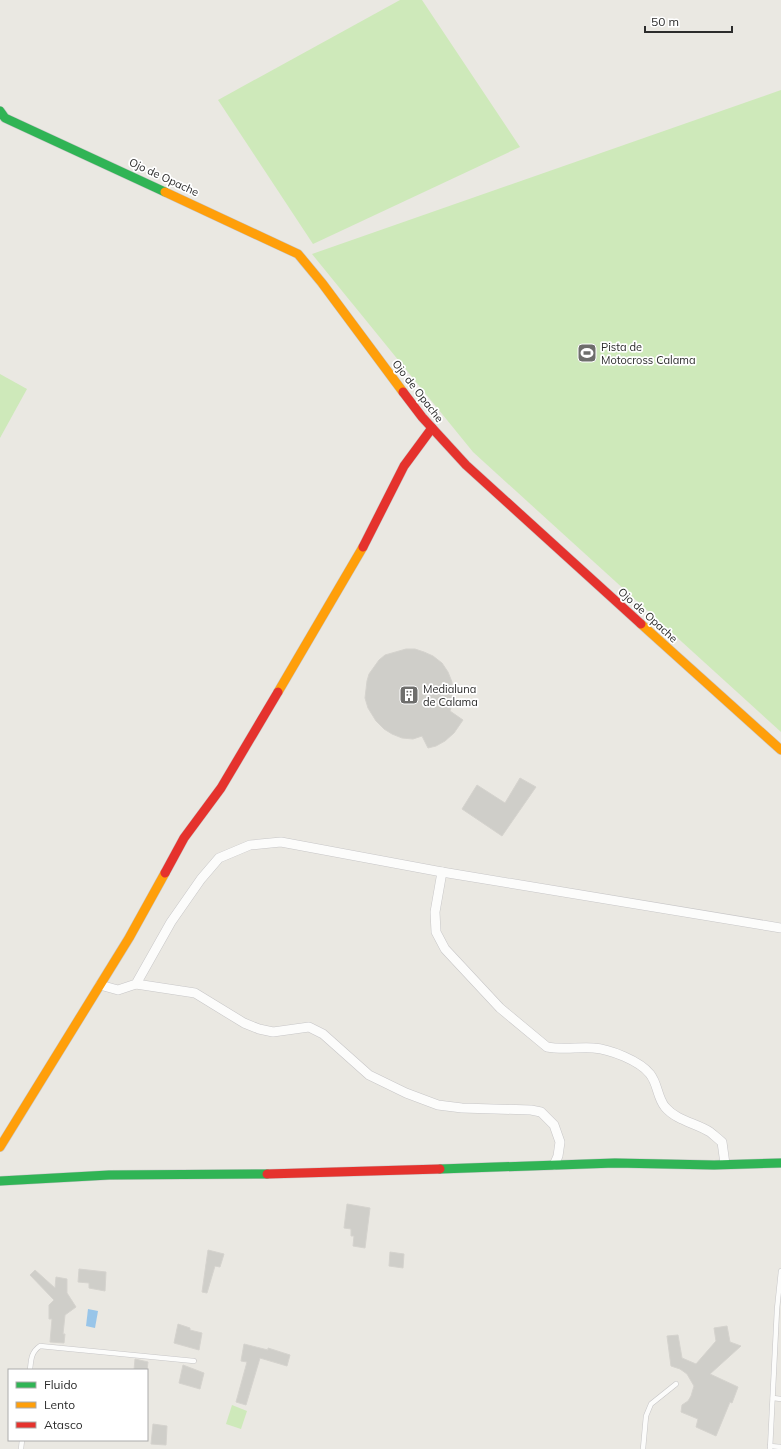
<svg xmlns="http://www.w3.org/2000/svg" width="781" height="1449" font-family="Mulish,sans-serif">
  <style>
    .pitch { fill: #cee9ba }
    .water { fill: #98c5e9 }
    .building { fill: #cfcec9; stroke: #d5d3ce }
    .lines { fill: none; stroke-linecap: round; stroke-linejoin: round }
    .lane-casing { stroke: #c7c6c7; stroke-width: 5.5 }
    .street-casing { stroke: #c7c6c7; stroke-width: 10 }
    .fast-casing { stroke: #c7c6c7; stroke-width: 10 }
    .slow-casing { stroke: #c7c6c7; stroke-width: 10 }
    .jam-casing { stroke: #c7c6c7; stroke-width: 10 }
    .lane { stroke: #fcfcfb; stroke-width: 4.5 }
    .street { stroke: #fcfcfb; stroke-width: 9 }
    .fast { stroke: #30b455; stroke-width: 9 }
    .slow { stroke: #ff9f0a; stroke-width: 9 }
    .jam { stroke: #e5322d; stroke-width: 9 }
    .labels { text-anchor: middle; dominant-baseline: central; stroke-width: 3.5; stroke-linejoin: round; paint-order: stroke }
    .street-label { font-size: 11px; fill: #2c2c2c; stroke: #fff }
    .poi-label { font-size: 11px; fill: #2c2c2c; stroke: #fff; text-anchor: start }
  </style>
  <rect width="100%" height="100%" fill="#eae8e2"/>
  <g class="pitch">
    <polygon points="400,0 422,0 520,147 313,244 218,100"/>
    <polygon points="781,90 781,732 473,452 312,254"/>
    <polygon points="0,374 27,389 0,438"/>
    <polygon points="232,1405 247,1411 241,1429 226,1424"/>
  </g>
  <polygon class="water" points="88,1309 98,1311 95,1328 86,1326"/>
  <g class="building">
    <polygon points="406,649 415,649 424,652 433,656 442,663 448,672 452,682 453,700 450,711 463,720 454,733 445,741 436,746 428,748 422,736 413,739 402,738 392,734 384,729 376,721 368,708 365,698 367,681 369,674 379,660 385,655"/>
    <polygon points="520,778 536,787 502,836 462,809 477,785 505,803"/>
    <polygon points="347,1204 370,1208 365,1248 353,1246 354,1236 351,1236 351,1229 344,1228"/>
    <polygon points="208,1250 224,1254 220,1267 215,1266 207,1293 202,1292"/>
    <polygon points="390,1252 404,1254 403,1268 389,1266"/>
    <polygon points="79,1269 106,1272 105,1291 89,1288 89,1283 78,1282"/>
    <polygon points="35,1270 55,1288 56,1277 67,1279 67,1293 76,1307 65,1315 63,1334 65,1334 64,1343 50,1342 52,1319 49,1319 49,1305 54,1300 30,1275"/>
    <polygon points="178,1324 190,1328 190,1330 202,1333 199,1350 174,1343"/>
    <polygon points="727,1326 730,1342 741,1346 710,1374 738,1387 732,1403 730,1402 716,1436 696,1427 698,1419 681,1412 682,1405 688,1401 691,1396 694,1386 687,1374 680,1369 671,1366 667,1336 678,1335 682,1358 696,1364 716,1341 714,1328"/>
    <polygon points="244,1344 268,1350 268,1348 290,1355 287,1366 260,1358 246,1405 236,1402 247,1362 241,1361"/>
    <polygon points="135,1359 148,1362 147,1370 134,1370"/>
    <polygon points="183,1365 204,1373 200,1389 179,1383"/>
    <polygon points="153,1424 167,1426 166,1445 151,1444"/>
  </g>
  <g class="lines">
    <g class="lane-casing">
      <g id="lane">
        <path d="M30 1370C31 1360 31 1352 40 1346L194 1361"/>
        <polyline points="773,1398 781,1399"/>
        <polyline points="770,1446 781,1447"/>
        <polyline points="21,1449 22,1440"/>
        <polyline points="643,1449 646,1416 651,1404 676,1384"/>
        <polyline points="770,1449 777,1309 781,1271"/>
      </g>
    </g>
    <g class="street-casing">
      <g id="street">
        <path d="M442 872 435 912 436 932 445 949 500 1008 547 1047C562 1050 578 1047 593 1048 610 1049 640 1061 650 1074 658 1084 657 1097 665 1107 677 1121 696 1123 710 1132 714 1135 718 1139 722 1142L725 1164"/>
        <polyline points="136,984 195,993 244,1023 259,1029 273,1032 309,1027 323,1034 369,1075 406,1093 438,1105 462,1108 531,1110 541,1112 554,1125 560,1142 558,1156 554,1165"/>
        <polyline points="100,985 118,990 136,984 171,922 201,879 219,858 250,845 281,842 442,872 781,928"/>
      </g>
    </g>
    <g class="fast-casing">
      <g id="fast">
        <polyline points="0,111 5,118 165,192"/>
        <polyline points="440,1169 615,1163 714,1165 781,1163"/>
        <polyline points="0,1181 109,1175 267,1174"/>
      </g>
    </g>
    <g class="slow-casing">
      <g id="slow">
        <polyline points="165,192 298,254 322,283 403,392"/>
        <polyline points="641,624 781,750"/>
        <polyline points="278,692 363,547"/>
        <polyline points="0,1147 129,938 165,873"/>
      </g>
    </g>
    <g class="jam-casing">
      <g id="jam">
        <polyline points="403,392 422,417 466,465 641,624"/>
        <polyline points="363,547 404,466 432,428"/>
        <polyline points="165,873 184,838 221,788 278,692"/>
        <polyline points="267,1174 440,1169"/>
      </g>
    </g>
    <use href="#lane" class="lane"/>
    <use href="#street" class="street"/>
    <use href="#fast" class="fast"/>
    <use href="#slow" class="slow"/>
    <use href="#jam" class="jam"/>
  </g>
  <defs>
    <g id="stadium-square" transform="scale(1)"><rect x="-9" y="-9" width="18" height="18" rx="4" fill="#6e6e6c" stroke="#fff"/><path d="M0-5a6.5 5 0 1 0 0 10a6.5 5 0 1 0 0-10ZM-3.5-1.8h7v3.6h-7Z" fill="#fff"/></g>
    <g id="building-square" transform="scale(1)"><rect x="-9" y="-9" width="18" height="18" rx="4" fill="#6e6e6c" stroke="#fff"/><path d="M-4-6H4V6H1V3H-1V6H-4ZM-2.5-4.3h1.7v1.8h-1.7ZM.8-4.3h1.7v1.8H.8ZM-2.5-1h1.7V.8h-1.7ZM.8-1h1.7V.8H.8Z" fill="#fff"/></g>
  </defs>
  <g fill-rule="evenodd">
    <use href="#stadium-square" x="587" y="353"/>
    <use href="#building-square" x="409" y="695"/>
  </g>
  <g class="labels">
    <g class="street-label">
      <text transform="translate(164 177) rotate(25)">Ojo de Opache</text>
      <text transform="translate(418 391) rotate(52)">Ojo de Opache</text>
      <text transform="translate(648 615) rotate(42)">Ojo de Opache</text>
    </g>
    <g class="poi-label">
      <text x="601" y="347">Pista de<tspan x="601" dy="13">Motocross Calama</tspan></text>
      <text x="423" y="689">Medialuna<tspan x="423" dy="13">de Calama</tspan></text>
    </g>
  </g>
  <rect x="8" y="1369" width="140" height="72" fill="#ffffff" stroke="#ababab"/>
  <rect x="16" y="1382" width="20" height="6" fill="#30b455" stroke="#ababab"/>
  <text x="44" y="1389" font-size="12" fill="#2c2c2c">Fluido</text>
  <rect x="16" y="1402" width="20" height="6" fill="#ff9f0a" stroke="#ababab"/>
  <text x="44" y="1409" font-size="12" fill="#2c2c2c">Lento</text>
  <rect x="16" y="1422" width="20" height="6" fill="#e5322d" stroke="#ababab"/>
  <text x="44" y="1429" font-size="12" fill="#2c2c2c">Atasco</text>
  <path d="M645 26v6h87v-6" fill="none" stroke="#2c2c2c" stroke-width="2"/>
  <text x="651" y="26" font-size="12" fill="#2c2c2c" stroke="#ffffff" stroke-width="3" paint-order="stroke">50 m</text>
</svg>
